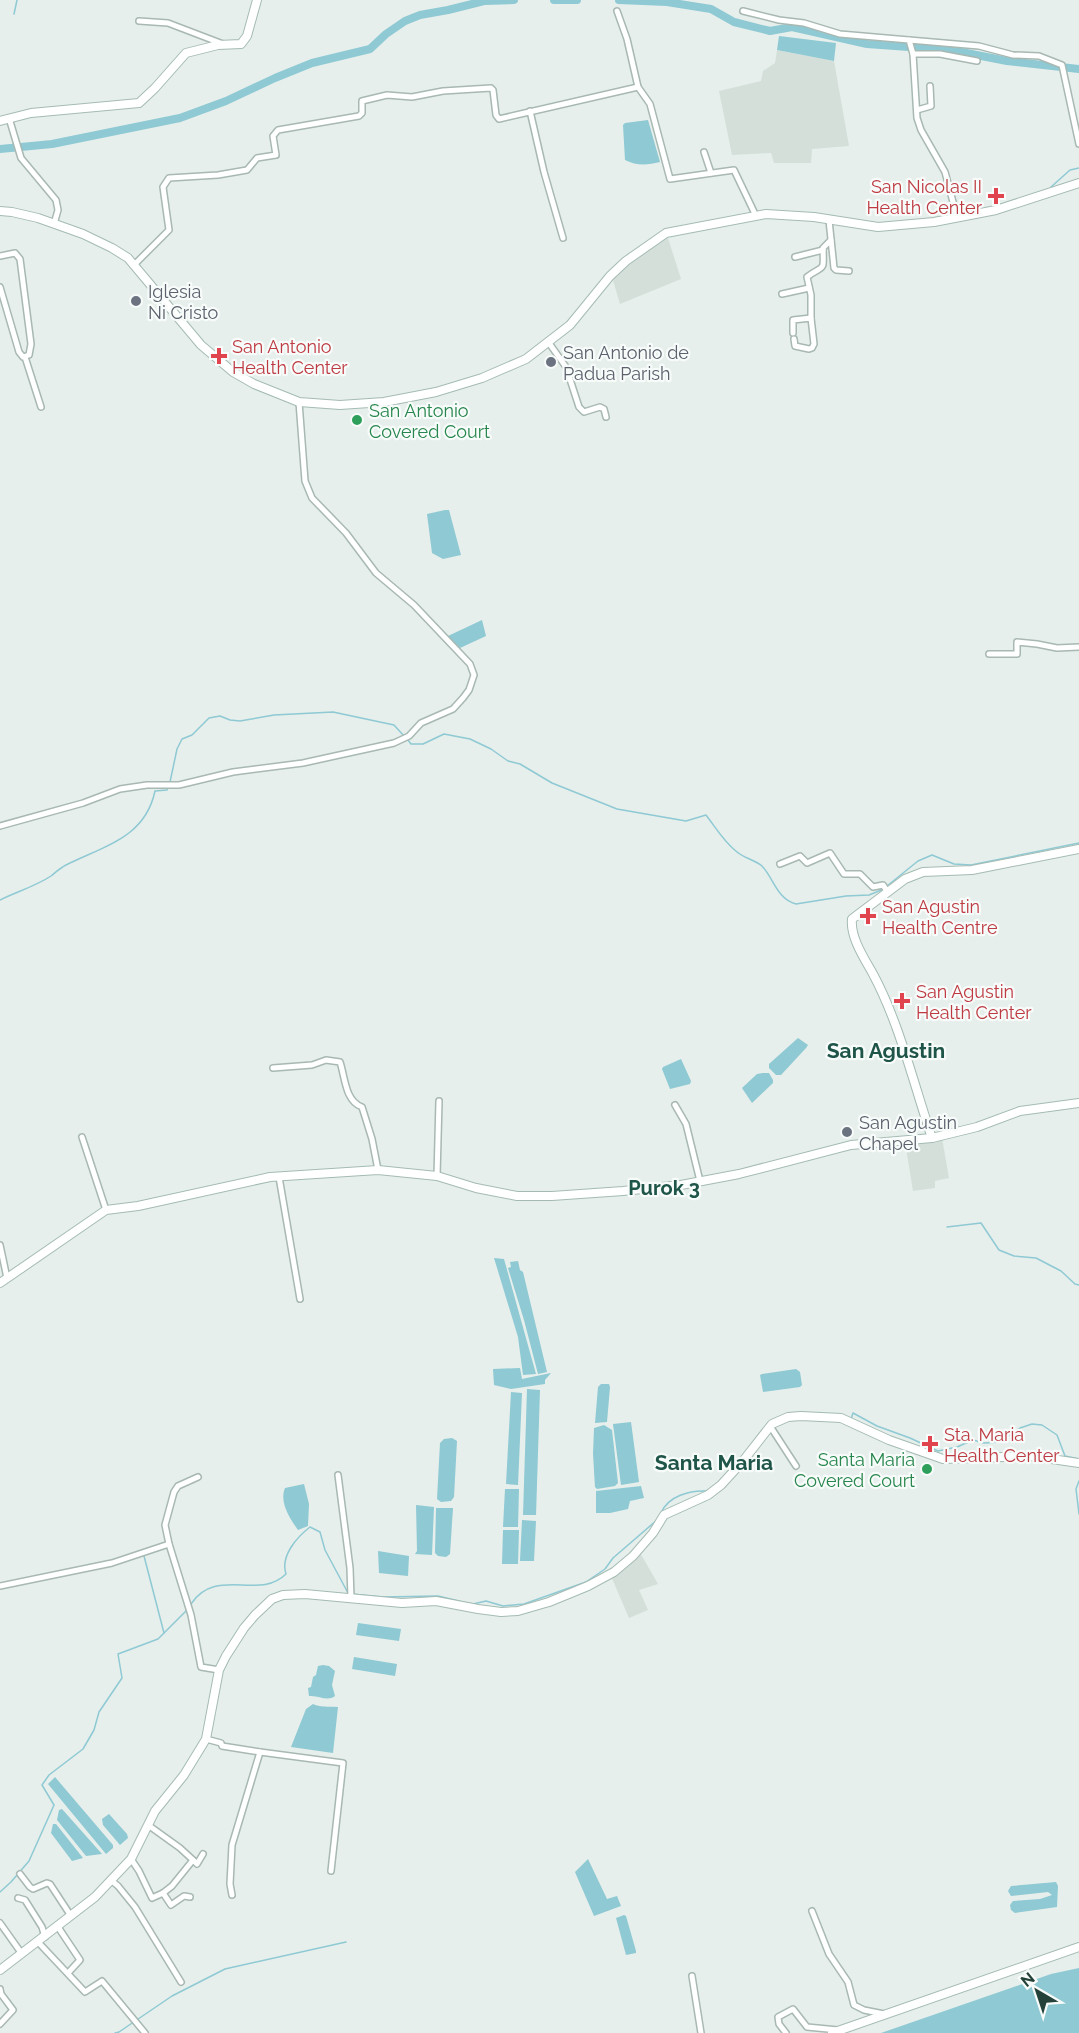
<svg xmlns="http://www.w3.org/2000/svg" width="1079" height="2033" font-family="Raleway,sans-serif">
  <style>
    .built { fill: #d4dfda }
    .water { fill: #8ec9d4 }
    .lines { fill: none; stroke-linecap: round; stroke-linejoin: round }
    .stream { stroke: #8ec9d4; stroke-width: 1.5 }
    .river { stroke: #8ec9d4; stroke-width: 8 }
    .street-casing { stroke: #a8b8b2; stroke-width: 8 }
    .secondary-casing { stroke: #a4bbb3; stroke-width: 10 }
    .street { stroke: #fff; stroke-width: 5 }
    .secondary { stroke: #fff; stroke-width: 8 }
    .health-dot { fill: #e0444e; stroke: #f7fbf9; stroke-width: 2 }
    .worship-dot { fill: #6b7280; stroke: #f7fbf9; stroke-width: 2 }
    .leisure-dot { fill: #2e9e5b; stroke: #f7fbf9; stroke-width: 2 }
    .labels { text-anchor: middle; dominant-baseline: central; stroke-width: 4.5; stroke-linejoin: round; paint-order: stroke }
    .health-label { font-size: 18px; fill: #be3a42; stroke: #f7fbf9; text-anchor: start }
    .worship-label { font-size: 18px; fill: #5b616d; stroke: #f7fbf9; text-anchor: start }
    .leisure-label { font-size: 18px; fill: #27864d; stroke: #f7fbf9; text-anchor: start }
    .neighbourhood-label { font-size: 20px; font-weight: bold; fill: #1f5548; stroke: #f7fbf9 }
    .quarter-label { font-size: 21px; font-weight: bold; fill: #1f5548; stroke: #f7fbf9 }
  </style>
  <rect width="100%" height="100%" fill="#e6efeb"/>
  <g class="built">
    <polygon points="777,50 834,61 849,146 812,149 811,163 774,163 771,153 732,155 719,91 761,81 763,71 775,63"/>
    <polygon points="667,235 681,279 620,304 612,277 643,251"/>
    <polygon points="942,1138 949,1178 935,1181 935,1188 913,1191 905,1142"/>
    <polygon points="639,1551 658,1584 639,1590 648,1610 629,1618 611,1576"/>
  </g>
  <g class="water">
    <polygon points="779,36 836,43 834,61 777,50"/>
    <path d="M648 120 660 162C647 165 637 166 625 160L623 125 625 123Z"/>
    <polygon points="445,510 449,510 461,555 443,559 432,553 427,514"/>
    <polygon points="482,620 486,636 460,648 448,636"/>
    <polygon points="798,1038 808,1045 806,1048 781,1075 776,1075 769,1068 769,1064"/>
    <polygon points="681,1059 691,1081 690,1084 670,1089 662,1069 663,1067"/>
    <polygon points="763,1073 769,1073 773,1080 773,1083 752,1103 742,1088 757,1074"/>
    <polygon points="494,1258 504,1259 536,1374 523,1375 518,1337"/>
    <polygon points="518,1261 520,1270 523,1272 547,1372 538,1374 524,1320 508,1268 511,1267 510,1262"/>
    <polygon points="520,1368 522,1379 551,1373 545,1380 545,1384 511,1389 494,1385 493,1369"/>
    <polygon points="796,1369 800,1372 802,1385 800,1387 763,1392 760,1375 762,1374"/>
    <polygon points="601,1384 609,1384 610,1387 607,1422 595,1423 598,1387"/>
    <polygon points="527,1389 540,1390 536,1515 523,1515"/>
    <polygon points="511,1392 522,1393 518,1485 506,1484"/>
    <polygon points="631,1422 639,1482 621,1485 613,1424"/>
    <polygon points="604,1425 612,1430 618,1483 615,1486 597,1489 595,1487 593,1454 594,1428"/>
    <polygon points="452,1438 457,1441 454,1497 451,1501 441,1502 437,1499 440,1443 444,1439"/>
    <path d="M304 1484 309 1504 308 1526 298 1530C290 1519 279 1502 285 1488Z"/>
    <polygon points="641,1486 644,1498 630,1501 628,1509 610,1513 596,1513 596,1491"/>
    <polygon points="505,1489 519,1489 518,1527 503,1527"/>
    <polygon points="416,1505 434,1507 432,1555 415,1554 417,1551"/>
    <polygon points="436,1508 453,1508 450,1554 446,1557 438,1556 435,1553"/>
    <polygon points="522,1520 536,1521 534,1561 520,1561"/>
    <polygon points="503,1530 519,1530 518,1564 502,1564"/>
    <polygon points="378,1551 409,1556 408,1576 379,1573"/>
    <polygon points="358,1623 401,1629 399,1641 356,1635"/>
    <polygon points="354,1657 397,1664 395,1676 352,1669"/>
    <path d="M323 1665 329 1666 335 1671 332 1685 335 1696C327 1702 319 1695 309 1696L308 1688 311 1687 313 1677 316 1675 318 1666Z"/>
    <path d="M313 1704C322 1708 328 1706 338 1707L333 1753 291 1747 306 1709Z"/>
    <polygon points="55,1777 113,1845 113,1848 106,1854 48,1784"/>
    <polygon points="62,1809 102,1854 86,1856 57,1820 59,1810"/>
    <polygon points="109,1814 127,1834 128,1838 120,1845 103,1825 102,1819"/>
    <polygon points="53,1824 56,1824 83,1858 72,1861 51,1833"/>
    <polygon points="588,1859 607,1899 617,1896 621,1906 594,1916 575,1872"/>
    <polygon points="1056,1882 1058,1886 1057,1907 1015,1913 1011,1910 1010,1905 1013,1901 1040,1899 1052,1895 1048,1892 1011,1896 1008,1891 1011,1886"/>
    <polygon points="624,1915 626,1916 636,1951 636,1953 626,1955 616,1918"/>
    <polygon points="1079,1968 1079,2033 881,2033 1051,1974"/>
  </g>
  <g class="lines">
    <g class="stream">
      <polyline points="14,14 17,0"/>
      <polyline points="1051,187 1070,170 1079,168"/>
      <path d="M408 740 411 744H423L444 734 470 739 491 749 508 761 520 764 552 783 617 809 686 821 706 815C716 828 724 842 737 852 744 858 755 860 762 866 774 879 777 899 796 904L846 896 869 895 884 889"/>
      <polyline points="170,782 177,749 182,739 192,735 209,718 220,716 230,720 240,721 274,715 333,712 394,725 404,736"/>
      <polyline points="887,886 918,861 932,855 954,864 971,865 1079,843"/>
      <path d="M0 900C16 892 36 886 51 876 56 872 60 868 66 865 104 846 145 838 155 791L167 790 168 787"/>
      <polyline points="947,1227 981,1223 999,1250 1014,1256 1036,1258 1061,1271 1075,1284 1079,1285"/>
      <polyline points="851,1419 853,1413 877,1426 910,1438 938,1451 957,1447 973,1440 984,1443 1000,1442 1020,1428 1032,1424 1042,1425 1057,1435 1065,1456 1079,1459"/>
      <polyline points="1079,1481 1076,1489 1079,1514"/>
      <path d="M661 1513C668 1496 690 1490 707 1491"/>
      <polyline points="144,1556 164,1633"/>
      <polyline points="352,1594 383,1597 438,1596 463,1602 473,1604 486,1601 503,1606 524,1604 586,1582 605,1569 613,1558 657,1520"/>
      <path d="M191 1604C216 1566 259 1601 286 1574 280 1556 297 1537 310 1527L320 1532 325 1550 348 1593"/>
      <polyline points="0,1892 11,1882 29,1861 54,1805 42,1785 49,1775 83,1749 94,1730 99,1712 122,1678 118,1654 158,1639 187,1610"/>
      <polyline points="115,2033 119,2032 172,1996 225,1969 346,1942"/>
    </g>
    <g class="river">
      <polyline points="554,0 577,0"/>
      <polyline points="619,0 667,2 711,9 734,22 770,31 792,27 867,44 951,50 1007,61 1079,69"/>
      <polyline points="0,149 52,144 180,118 226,101 275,78 312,63 370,49 386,34 405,21 420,15 448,10 484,1 514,0"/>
    </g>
    <g class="street-casing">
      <g id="street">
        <polyline points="617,11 627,39 638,87"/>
        <polyline points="743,11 779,20 804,23 840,34 909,40 913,54"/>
        <polyline points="139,21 168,23 223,44"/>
        <polyline points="909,40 979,46 1013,55 1039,56 1062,65 1079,144"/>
        <polyline points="917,110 931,106 930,86"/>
        <polyline points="530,111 544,172 563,238"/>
        <polyline points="9,118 21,158 56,200 58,210 54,224"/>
        <polyline points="704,152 711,173"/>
        <polyline points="957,217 945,172 921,130 917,118 913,54 940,54 977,61"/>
        <polyline points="829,220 834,268 836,270 849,271"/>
        <polyline points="0,256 15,253 20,259 31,344 29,355 23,357 19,352 0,287"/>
        <polyline points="795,257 823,250"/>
        <polyline points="134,265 169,230 163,187 169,178 218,175 247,170 257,158 276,155 273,136 278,130 359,116 362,113 362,101 387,95 412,97 443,91 491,88 493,90 496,115 499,119 638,87 650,104 670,179 734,170 756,216"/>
        <polyline points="782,294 809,288"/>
        <path d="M811 318V295L807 277C824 264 824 274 823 248L831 240"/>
        <polyline points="793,333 793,320 811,318 814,344 812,348 809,349 795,346 794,339"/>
        <polyline points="549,343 566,367 579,407 584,412 600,407 604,409 606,417"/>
        <polyline points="25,357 41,407"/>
        <polyline points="989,654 1017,654 1017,642 1037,644 1057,648 1079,647"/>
        <polyline points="0,826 83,803 120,789 147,785 179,785 233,772 303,763 394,743 409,736 421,723 453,709 463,698 469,690 474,675 470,664 414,605 376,573 346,533 312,498 305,481 299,402"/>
        <polyline points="780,864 800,856 807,863 830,853 844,874 860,874 873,887 883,885 887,891"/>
        <path d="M273 1068 312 1065 326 1060 340 1062C345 1077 345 1101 362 1107L372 1139 378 1170"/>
        <polyline points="675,1105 686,1124 700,1181"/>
        <polyline points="82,1137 106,1210"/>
        <polyline points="437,1176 439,1101"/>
        <polyline points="279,1177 300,1299"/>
        <polyline points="0,1245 7,1278"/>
        <polyline points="770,1426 796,1466"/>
        <polyline points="338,1475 350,1568 351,1598"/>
        <polyline points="169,1544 165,1525 174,1492 178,1486 198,1477"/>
        <polyline points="0,1586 112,1563 169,1544 191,1615 201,1667 219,1670"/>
        <polyline points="206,1739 221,1743 222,1746 260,1752 232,1845 230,1884 232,1895"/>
        <polyline points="260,1752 343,1763 331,1871"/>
        <polyline points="148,1825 180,1848 193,1860 172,1886 163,1893"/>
        <polyline points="131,1859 139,1871 152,1898 163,1893 171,1905 184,1896 190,1897"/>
        <polyline points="193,1860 197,1864 203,1854"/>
        <polyline points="20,1874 30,1887 33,1889 47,1883 50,1884 71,1916"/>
        <polyline points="112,1881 118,1886 135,1907 181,1982"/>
        <polyline points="18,1898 25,1900 42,1927 45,1937"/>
        <polyline points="812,1911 829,1954 848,1982 854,2005 864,2010 884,2014"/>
        <polyline points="0,1923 22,1954"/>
        <polyline points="58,1927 80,1960 68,1973"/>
        <polyline points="38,1942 85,1992 102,1981 145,2033"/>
        <polyline points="692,1976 701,2033"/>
        <polyline points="0,1989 1,1994 13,2010 0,2024"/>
        <polyline points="786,2033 779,2024 778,2017 793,2009 807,2027 838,2030"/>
      </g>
    </g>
    <g class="secondary-casing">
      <g id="secondary">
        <polyline points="0,121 31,113 139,103 155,88 186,53 218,45 241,44 247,36 257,0"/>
        <polyline points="0,211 12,212 38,218 83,234 112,248 128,258 201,345 233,372 254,384 299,402 340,405 384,402 436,392 482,378 526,359 570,325 610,276 626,261 666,233 766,214 814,217 878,227 934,222 996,210 1079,183"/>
        <path d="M932 1138C914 1085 899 1022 873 974 864 958 850 937 852 919L905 879 923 872 972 870 1079 849"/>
        <polyline points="0,1283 106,1210 138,1206 270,1177 378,1170 437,1176 476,1188 517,1196 552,1196 623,1191 681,1185 739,1174 851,1145 932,1138 977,1127 1020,1111 1079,1103"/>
        <polyline points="0,1970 95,1897 131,1859 155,1811 184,1775 206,1739 219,1670 226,1656 244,1628 255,1615 272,1599 283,1595 305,1594 402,1603 436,1601 478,1609 501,1612 518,1611 549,1602 588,1586 614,1572 633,1556 653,1533 664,1515 708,1495 721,1485 743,1461 772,1424 788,1417 801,1416 841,1418 889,1440 943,1459 1031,1456 1079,1463"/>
        <polyline points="832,2033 1079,1947"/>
      </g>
    </g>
    <use href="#street" class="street"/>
    <use href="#secondary" class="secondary"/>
  </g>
  <g class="health-dot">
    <path d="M993 187h6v6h6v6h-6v6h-6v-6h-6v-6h6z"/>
    <path d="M216 347h6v6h6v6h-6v6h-6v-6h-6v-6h6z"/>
    <path d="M865 907h6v6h6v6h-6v6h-6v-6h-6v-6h6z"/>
    <path d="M899 992h6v6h6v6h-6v6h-6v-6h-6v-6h6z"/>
    <path d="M927 1435h6v6h6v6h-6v6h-6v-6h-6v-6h6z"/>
  </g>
  <g class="worship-dot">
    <circle cx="136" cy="301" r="6"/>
    <circle cx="551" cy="362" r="6"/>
    <circle cx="847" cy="1132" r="6"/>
  </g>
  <g class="leisure-dot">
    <circle cx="357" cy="420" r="6"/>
    <circle cx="927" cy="1469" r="6"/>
  </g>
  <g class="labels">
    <g class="health-label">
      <text x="982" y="186" text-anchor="end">San Nicolas II<tspan x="982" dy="21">Health Center</tspan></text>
      <text x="232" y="346">San Antonio<tspan x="232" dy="21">Health Center</tspan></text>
      <text x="882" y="906">San Agustin<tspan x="882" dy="21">Health Centre</tspan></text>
      <text x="916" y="991">San Agustin<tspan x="916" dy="21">Health Center</tspan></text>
      <text x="944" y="1434">Sta. Maria<tspan x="944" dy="21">Health Center</tspan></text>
    </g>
    <g class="worship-label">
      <text x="148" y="291">Iglesia<tspan x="148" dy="21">Ni Cristo</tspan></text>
      <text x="563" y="352">San Antonio de<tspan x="563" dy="21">Padua Parish</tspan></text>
      <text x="859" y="1122">San Agustin<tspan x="859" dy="21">Chapel</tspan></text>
    </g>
    <g class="leisure-label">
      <text x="369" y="410">San Antonio<tspan x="369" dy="21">Covered Court</tspan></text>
      <text x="915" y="1459" text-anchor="end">Santa Maria<tspan x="915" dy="21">Covered Court</tspan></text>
    </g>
    <g class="neighbourhood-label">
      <text x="664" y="1188">Purok 3</text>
    </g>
    <g class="quarter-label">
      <text x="886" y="1050">San Agustin</text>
      <text x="714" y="1462">Santa Maria</text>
    </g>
  </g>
  <g transform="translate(1037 1991) rotate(321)" stroke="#f7fbf9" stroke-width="4.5" paint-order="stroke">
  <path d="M0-4.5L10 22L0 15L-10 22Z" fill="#24423a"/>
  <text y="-9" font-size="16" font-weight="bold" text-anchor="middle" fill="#24423a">N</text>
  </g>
</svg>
